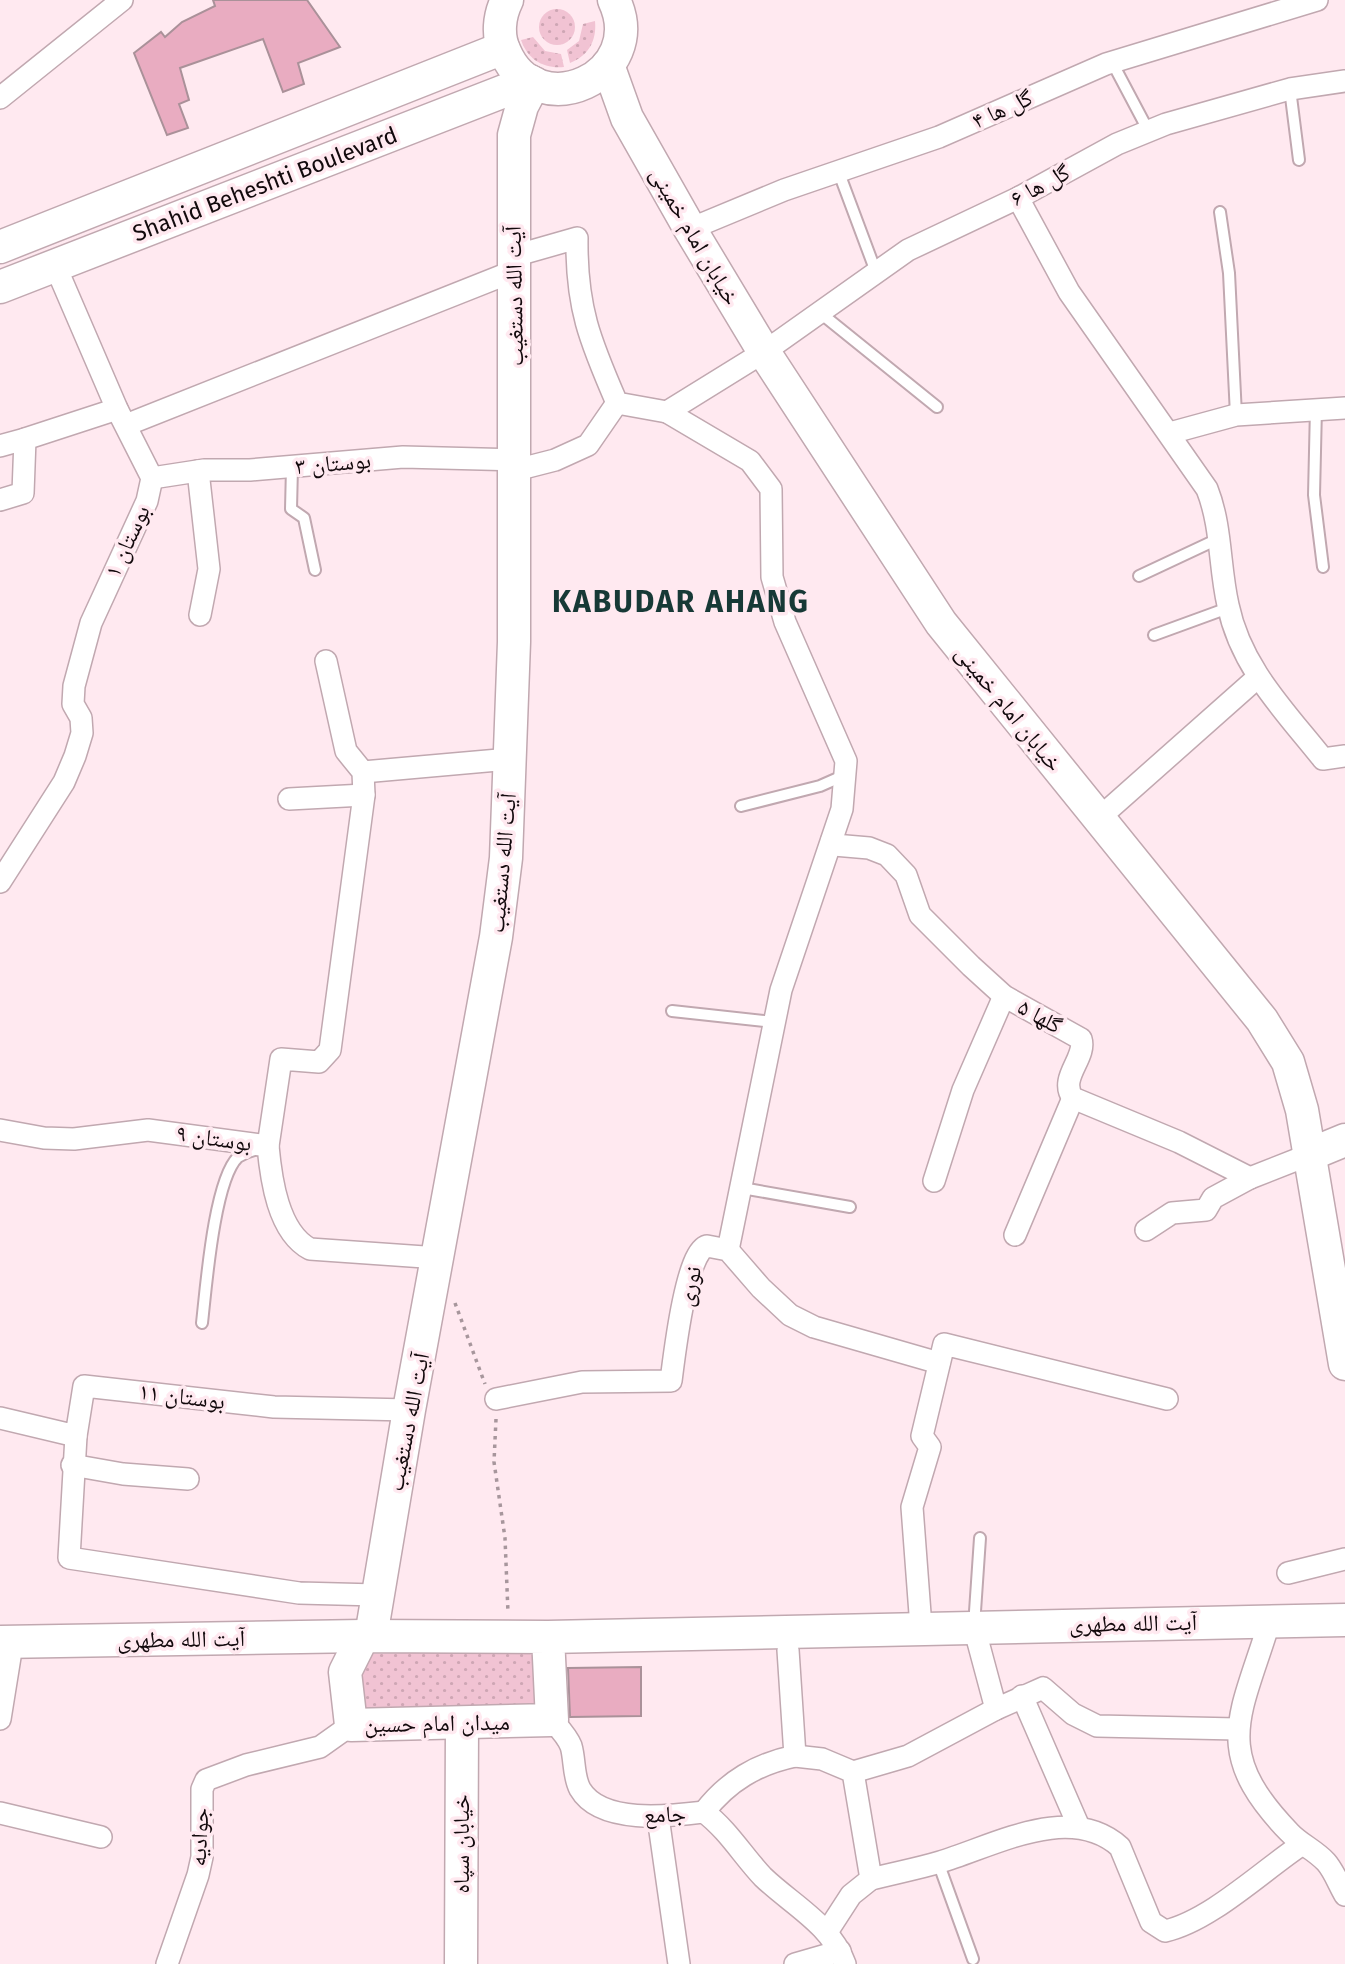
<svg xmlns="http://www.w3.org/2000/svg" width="1345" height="1964" font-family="'Fira Sans','Noto Naskh Arabic',sans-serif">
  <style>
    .grass { fill: url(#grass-dots) }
    .building { fill: #e9acc1; stroke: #aa9199; stroke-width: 2 }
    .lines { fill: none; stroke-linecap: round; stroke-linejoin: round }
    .lane-casing { stroke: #c1a8b0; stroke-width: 14 }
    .street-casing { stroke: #c1a8b0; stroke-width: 24 }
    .secondary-casing { stroke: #c1a8b0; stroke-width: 35 }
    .path { stroke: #a7969c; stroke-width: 3.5; stroke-dasharray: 3.5 5; stroke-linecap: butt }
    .lane { stroke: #fff; stroke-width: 10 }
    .street { stroke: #fff; stroke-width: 21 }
    .secondary { stroke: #fff; stroke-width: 32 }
    .labels { text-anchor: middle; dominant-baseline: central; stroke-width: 7; stroke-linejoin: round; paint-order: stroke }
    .street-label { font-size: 23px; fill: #12090c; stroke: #ffe9f0 }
    .district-label { font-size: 30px; font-weight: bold; letter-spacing: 2px; fill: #173936; stroke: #ffe9f0 }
  </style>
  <defs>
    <pattern id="grass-dots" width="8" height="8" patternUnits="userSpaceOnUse" patternTransform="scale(1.75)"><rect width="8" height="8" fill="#f1c3d3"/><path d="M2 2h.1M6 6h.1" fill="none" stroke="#cea6b4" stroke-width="1.8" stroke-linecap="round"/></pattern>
  </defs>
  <rect width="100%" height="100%" fill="#ffe9f0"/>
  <g class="grass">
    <circle cx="557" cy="27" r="18"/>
    <path d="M595 21C597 41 588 56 570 63L567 50 579 41 583 24Z"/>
    <path d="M533 37 545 51 561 54 564 67C544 69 528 60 521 40Z"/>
    <polygon points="492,1651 527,1652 535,1657 538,1706 365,1710 359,1662 366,1654"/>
  </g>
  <g class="building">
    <polygon points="213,0 307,0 340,47 298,63 304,84 283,92 263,39 180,68 189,100 179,104 188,128 167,135 134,53 161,32 165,37 182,22 215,6"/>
    <polygon points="641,1667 641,1716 570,1717 568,1668"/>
  </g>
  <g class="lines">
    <g class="lane-casing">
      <g id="lane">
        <polyline points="1112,62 1148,130"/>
        <polyline points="1290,89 1299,160"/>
        <polyline points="839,173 876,272"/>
        <polyline points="1220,212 1229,273 1236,415"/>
        <polyline points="818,311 937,407"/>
        <polyline points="1316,408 1314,495 1323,567"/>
        <polyline points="292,467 291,509 304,518 315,570"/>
        <polyline points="1139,576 1220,538"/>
        <polyline points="1154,635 1228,608"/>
        <polyline points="741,806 820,786 845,775"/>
        <polyline points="672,1011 774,1022"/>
        <polyline points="742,1188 850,1207"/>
        <path d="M202 1323C206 1288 214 1180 238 1157 244 1153 252 1150 259 1149"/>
        <polyline points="974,1626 980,1538"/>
        <polyline points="938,1862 973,1959"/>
      </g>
    </g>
    <g class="street-casing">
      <g id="street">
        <polyline points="0,98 122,0"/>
        <path d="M1018 198 1069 292 1207 489C1222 527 1219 566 1228 605 1241 668 1285 711 1323 759L1345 756"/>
        <polyline points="690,229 784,190 939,137 1106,64 1317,0"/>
        <path d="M514 256 577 238C576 307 590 341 617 403L667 412"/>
        <polyline points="126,425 514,271"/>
        <polyline points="1170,433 1236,415 1345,408"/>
        <polyline points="0,446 25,439"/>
        <polyline points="516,470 555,460 588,445 617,403"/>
        <polyline points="198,471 209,569 200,615"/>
        <polyline points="152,478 204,470 250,470 403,457 515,460"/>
        <polyline points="0,500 23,493 25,439 117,409"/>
        <polyline points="363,772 510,759"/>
        <polyline points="289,799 364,795"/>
        <polyline points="1098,819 1257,678"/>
        <path d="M832 840 834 845 869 848 887 855 906 875 920 915 971 966 1004 996 1081 1039C1087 1058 1058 1078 1073 1098L1179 1142 1250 1178 1311 1154"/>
        <polyline points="0,882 64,782 75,756 82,733 81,718 73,704 74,686 91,623 147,501 152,478 117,409 55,265"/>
        <path d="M0 1130 44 1138 74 1139 148 1130 268 1146C271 1179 278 1232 310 1249L439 1258"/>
        <polyline points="268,1146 281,1059 319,1062 330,1050 364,795 363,772 346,751 326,661"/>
        <polyline points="934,1181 963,1090 1004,996"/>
        <polyline points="1146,1230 1172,1213 1206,1210 1213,1198 1250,1178"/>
        <polyline points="1015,1235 1073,1098"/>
        <polyline points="728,1250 781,990 842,809 846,761 785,622 772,577 771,489 750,461 667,412 764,352 908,250 1018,198 1117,144 1166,124 1290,89 1345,81"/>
        <path d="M496 1399 582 1382 671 1381C674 1358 686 1251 707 1246L728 1250 761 1288 790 1315 814 1327 939 1363"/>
        <polyline points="0,1418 76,1436 84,1386 274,1407 409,1410"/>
        <polyline points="76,1436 69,1558 299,1593 377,1595"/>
        <polyline points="72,1465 123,1474 188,1479"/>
        <polyline points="1288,1573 1345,1559"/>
        <path d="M1270 1620C1241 1716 1210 1750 1289 1832 1300 1844 1315 1850 1326 1862 1334 1871 1339 1885 1345 1895"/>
        <polyline points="921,1627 912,1507 930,1447 922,1436 944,1344 1167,1399"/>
        <polyline points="974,1627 996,1709"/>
        <polyline points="1022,1696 1079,1827"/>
        <polyline points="0,1719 10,1657"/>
        <path d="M552 1720C559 1728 567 1736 571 1746 575 1759 573 1776 580 1789 601 1825 671 1816 704 1812 728 1830 743 1856 763 1877 792 1905 831 1924 845 1964"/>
        <polyline points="795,1756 822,1759 853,1772 871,1879 851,1895 827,1932"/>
        <polyline points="853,1772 908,1756 996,1709 1043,1688 1073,1714 1097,1726 1237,1729"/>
        <path d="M704 1812C728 1781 757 1764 795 1756L788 1650"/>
        <polyline points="0,1813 101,1837"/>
        <polyline points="658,1817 679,1964"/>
        <path d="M871 1879C894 1873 917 1869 940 1862 994 1846 1070 1802 1120 1847L1151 1922 1165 1931C1210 1921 1262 1871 1301 1845"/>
        <polyline points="167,1964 198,1875 202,1857 202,1789 206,1780 246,1765 320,1747 351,1725"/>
        <polyline points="795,1964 840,1951"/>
      </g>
    </g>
    <g class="secondary-casing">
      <g id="secondary">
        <path d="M507 0C499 16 497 36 505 52 537 127 650 76 614 0"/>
        <polyline points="608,65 627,118 690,229 764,352 941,623 1262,1020 1288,1062 1302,1110 1345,1364"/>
        <polyline points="0,247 503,48"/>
        <polyline points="0,287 530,81"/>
        <polyline points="1311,1154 1345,1140"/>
        <polyline points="371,1636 409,1410 496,937 506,858 514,642 514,135 522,106 534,83"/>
        <polyline points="548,1637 552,1720 351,1725 345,1672 363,1636 548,1637 1345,1620"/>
        <polyline points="0,1642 363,1636"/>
        <polyline points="461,1964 462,1724"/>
      </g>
    </g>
    <g class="path">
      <polyline points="455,1303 485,1384"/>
      <polyline points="496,1419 494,1462 505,1538 508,1613"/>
    </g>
    <use href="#lane" class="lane"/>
    <use href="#street" class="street"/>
    <use href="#secondary" class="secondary"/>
  </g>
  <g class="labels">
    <g class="street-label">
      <text transform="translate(1002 109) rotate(-24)">گل ها ۴</text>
      <text transform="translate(265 184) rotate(-21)">Shahid Beheshti Boulevard</text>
      <text transform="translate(1040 185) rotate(-28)">گل ها ۶</text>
      <text transform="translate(695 236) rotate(60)">خیابان امام خمینی</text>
      <text transform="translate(514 296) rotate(-91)">آیت الله دستغیب</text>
      <text transform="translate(333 463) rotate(-5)">بوستان ۳</text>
      <text transform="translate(127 541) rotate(-65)">بوستان ۱</text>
      <text transform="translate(1009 708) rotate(51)">خیابان امام خمینی</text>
      <text transform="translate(502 863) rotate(-85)">آیت الله دستغیب</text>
      <text transform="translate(1040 1016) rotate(29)">گلها ۵</text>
      <text transform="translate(214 1138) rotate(8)">بوستان ۹</text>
      <text transform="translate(689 1286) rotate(-76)">نوری</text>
      <text transform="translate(182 1396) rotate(7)">بوستان ۱۱</text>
      <text transform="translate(408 1422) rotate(-79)">آیت الله دستغیب</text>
      <text transform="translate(1133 1623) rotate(-1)">آیت الله مطهری</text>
      <text transform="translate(181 1639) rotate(-1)">آیت الله مطهری</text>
      <text transform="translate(437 1723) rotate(-1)">میدان امام حسین</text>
      <text transform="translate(665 1814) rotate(-2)">جامع</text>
      <text transform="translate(199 1837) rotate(-87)">جوادیه</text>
      <text transform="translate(461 1844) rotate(-90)">خیابان سپاه</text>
    </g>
    <g class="district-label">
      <text x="681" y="602">KABUDAR AHANG</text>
    </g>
  </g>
</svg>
